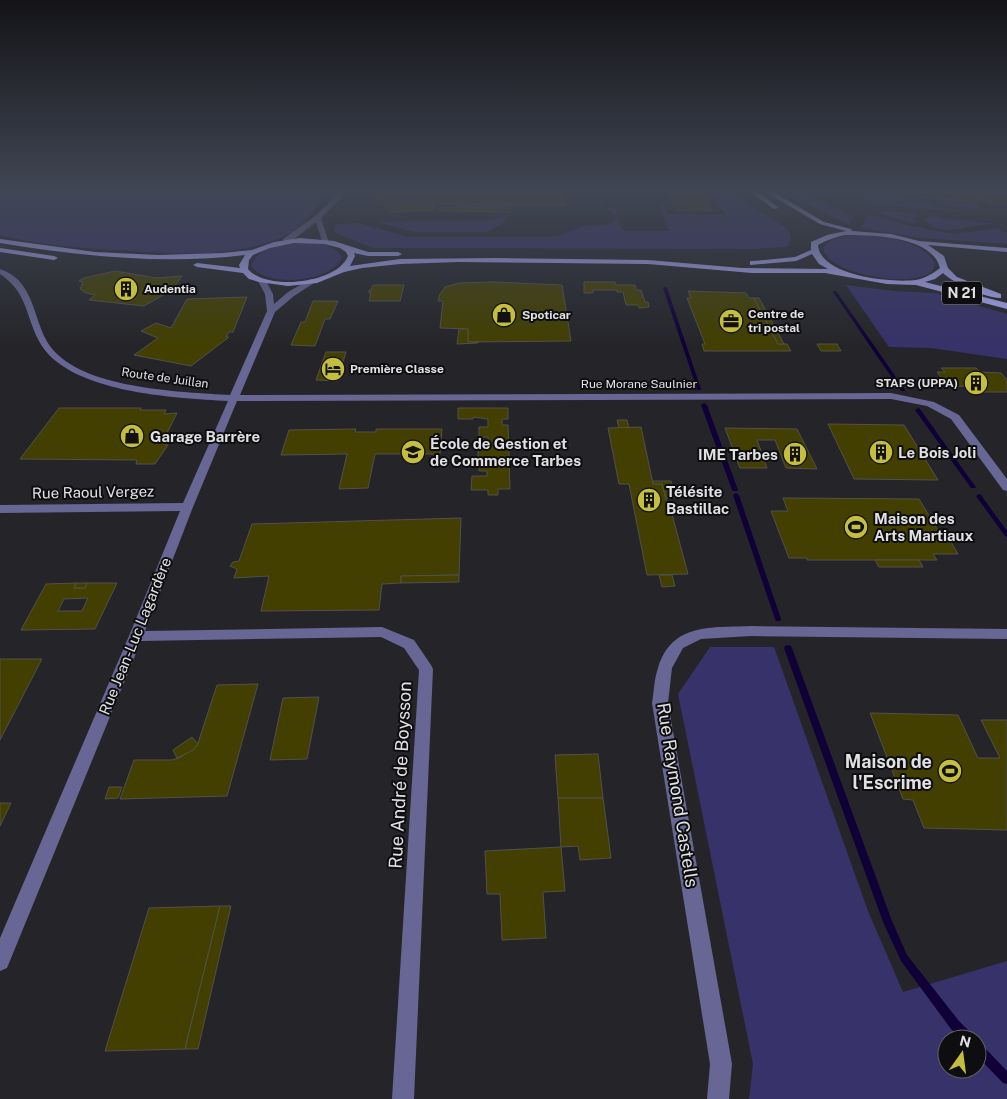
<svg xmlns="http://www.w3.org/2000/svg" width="1007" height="1099" font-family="'Public Sans',sans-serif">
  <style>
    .green { fill: #373269; fill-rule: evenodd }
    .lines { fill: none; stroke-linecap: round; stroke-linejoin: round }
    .stream { fill: #0f0037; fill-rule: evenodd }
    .building { fill: #423f00; stroke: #51514c; fill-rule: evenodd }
    .minor { fill: #676694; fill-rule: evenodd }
    .major { fill: #aba9f5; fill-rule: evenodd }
    .labels { text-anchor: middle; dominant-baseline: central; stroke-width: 4; stroke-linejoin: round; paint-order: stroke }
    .far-poi-label { font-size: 12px; font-weight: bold; fill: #e1e1e3; stroke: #0e0e10; text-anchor: start }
    .far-street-label { font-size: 12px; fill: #e1e1e3; stroke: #0e0e10 }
    .shield { fill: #0e0e10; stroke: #a2a2a4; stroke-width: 1 }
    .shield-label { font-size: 14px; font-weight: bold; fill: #e1e1e3 }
    .poi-label { font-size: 15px; font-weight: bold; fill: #e1e1e3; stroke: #0e0e10; text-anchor: start }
    .street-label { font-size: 15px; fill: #e1e1e3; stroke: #0e0e10 }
    .near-poi-label { font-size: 18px; font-weight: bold; fill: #e1e1e3; stroke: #0e0e10; text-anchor: end }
    .near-street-label { font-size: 18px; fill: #e1e1e3; stroke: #0e0e10 }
  </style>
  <rect width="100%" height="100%" fill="#252529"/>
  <g class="green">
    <path d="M0 192H329C315 207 302 229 283 237 230 259 172 254 117 250 78 248 38 245 0 235Z"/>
    <polygon points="710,192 730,192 788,229 791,239 787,247 752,249 373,248 335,233 334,228 337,224 358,223 409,237 545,237 558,236 583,226 604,225 614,222 616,216 600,205 598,199 600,199 605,208 615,208 620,227 624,231 669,231 659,203 663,203 667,214 726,215"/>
    <polygon points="781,192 805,192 853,217 849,225"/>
    <polygon points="856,192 900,195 900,192 906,192 910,201 931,203 934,207 985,213 874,205 860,200"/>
    <polygon points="940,199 977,202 982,209 944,206"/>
    <polygon points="884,211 919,214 914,218 916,222 913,223 886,215 882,212"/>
    <polygon points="510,213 504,222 487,232 413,232 377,222 486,221 498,219"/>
    <polygon points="868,214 910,226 955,234 999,228 1002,232 1007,232 1007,244 920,238 861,228"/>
    <path d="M939 216 940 218 1007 225C999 225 991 223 983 225 964 227 940 237 925 220L929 217Z"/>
    <path d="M861 235C886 237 921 240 935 263 934 266 934 269 932 271 915 289 827 275 823 248 832 236 847 236 861 235Z"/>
    <path d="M308 243C322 244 335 245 342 257 332 283 266 288 251 266 259 244 289 244 308 243Z"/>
    <polygon points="846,285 894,291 935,293 1007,314 1007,359 931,348 889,347"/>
    <path d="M710 647H774L868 911 903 992 1007 961V1099H749L753 1064 678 694ZM947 1039H977V1069H947Z"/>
  </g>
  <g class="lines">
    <g class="stream">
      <polygon points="664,287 667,288 701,389 701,390 697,390 697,389 663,288"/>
      <polygon points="834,291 836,291 905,390 905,391 901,391 833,292"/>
      <polygon points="704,403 707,405 738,490 737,491 733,491 732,490 701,405"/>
      <polygon points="918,408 920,409 975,486 976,487 975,488 971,488 915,410"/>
      <polygon points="736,493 739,495 781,619 780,621 776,621 775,619 733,495"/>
      <polygon points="979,494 981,495 1007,531 1007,537 1005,536 976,496"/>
      <polygon points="788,645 791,646 792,648 892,921 907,955 959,1021 973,1035 974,1039 962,1039 951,1029 901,961 883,922 784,648 785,646"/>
      <polygon points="977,1043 981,1044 1007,1071 1007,1084 1003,1083 977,1056"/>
    </g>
  </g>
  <g class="building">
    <polygon points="380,192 563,192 565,204 426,204 425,206 434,206 434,210 389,212 389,209 384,209 385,206 421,206 421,204 376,204"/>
    <polygon points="668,192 702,192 712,211 676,210"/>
    <polygon points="906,192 1007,192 1007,204 988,203 987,201 976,200 977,202 907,196"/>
    <polygon points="458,204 565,204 566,206 458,206"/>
    <polygon points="440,207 511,208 511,212 439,211"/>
    <polygon points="115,271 156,278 182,276 172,290 144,306 89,300 95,295 86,293 80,289 83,282 79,281 84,278"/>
    <polygon points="494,282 562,285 571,341 468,342 468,329 440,328 443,301 438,301 440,294 445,287 459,283"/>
    <polygon points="584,282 615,282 616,285 635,285 636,290 641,290 645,302 648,302 649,307 639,308 638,305 626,305 623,292 617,292 617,290 593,290 593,293 584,293"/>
    <polygon points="373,285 404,285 400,301 369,301 371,293 369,293 369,290 371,290"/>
    <polygon points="688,291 746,293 749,298 754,298 778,344 787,344 791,351 704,351 702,344 705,344 687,298 691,298"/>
    <polygon points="247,297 233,332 229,332 226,337 229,337 191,366 134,355 158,338 141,331 156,323 171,328 187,299"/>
    <polygon points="754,298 759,298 784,344 778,344"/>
    <polygon points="313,301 338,301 330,319 325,319 315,346 291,345 301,322 305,322"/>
    <polygon points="459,329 468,329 468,342 478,342 478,343 457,344"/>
    <polygon points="817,344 837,344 841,351 821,351"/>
    <polygon points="326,352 346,352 337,381 316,380"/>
    <polygon points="941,368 976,368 980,372 1001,373 1007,380 1007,392 970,392 966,386 948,387 937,372 945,372"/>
    <polygon points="59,408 141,408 140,410 166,410 164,414 177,413 165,437 169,437 165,445 168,445 155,464 136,464 137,460 20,459"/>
    <polygon points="458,408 508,408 508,419 502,419 502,425 508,425 510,489 498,489 498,495 488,495 488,490 471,490 472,476 487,476 487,471 479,471 479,465 487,465 487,460 478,460 478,450 488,450 488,446 479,446 479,440 488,440 488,437 479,437 479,427 488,427 488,419 473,417 473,419 458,419"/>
    <polygon points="617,420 627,420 629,428 619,428"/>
    <polygon points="828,424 904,425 938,480 854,479"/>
    <polygon points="641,427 653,484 662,484 667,503 669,503 688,574 647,575 629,484 619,484 608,428"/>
    <polygon points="725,428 797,429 817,469 786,468 775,440 757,440 767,468 740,468"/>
    <polygon points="356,429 355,432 376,432 376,429 442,429 440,454 375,454 368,488 339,489 347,454 281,455 289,430"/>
    <polygon points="653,481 671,481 676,497 666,498 662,484 653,484"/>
    <polygon points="783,498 919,499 945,542 951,542 958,554 933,554 937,560 807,560 807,558 789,558 771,511 788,511"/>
    <polygon points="461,518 459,575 401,576 401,583 382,584 379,610 261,611 269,576 234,578 237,569 230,566 233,562 239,561 252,524"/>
    <polygon points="875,560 919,560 923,567 879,567"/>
    <polygon points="459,575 459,582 401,583 401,576"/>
    <polygon points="659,575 672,575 675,586 662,587"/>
    <path d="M76 583 74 588H85L87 583H117L95 629 21 630 46 584ZM88 598 82 611H58L64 599Z"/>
    <polygon points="76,583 87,583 85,588 74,588"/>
    <polygon points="0,659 42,659 0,740"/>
    <polygon points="258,684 227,796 120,799 134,760 172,760 181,757 197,746 217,685"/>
    <polygon points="319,697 307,759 270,760 283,698"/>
    <polygon points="870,713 958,715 978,758 1000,758 981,720 1007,720 1007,830 924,828 913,800 903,799"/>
    <polygon points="192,737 198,744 193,750 177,758 173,750"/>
    <polygon points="598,754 603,798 558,798 555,755"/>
    <polygon points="109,787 122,787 118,798 105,799"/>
    <polygon points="558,798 603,798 611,858 580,860 578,846 561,847"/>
    <polygon points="0,803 11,803 0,826"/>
    <polygon points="561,847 565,891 543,892 546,938 502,940 500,894 487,894 485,851"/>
    <polygon points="220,906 185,1049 105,1051 149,908"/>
    <polygon points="220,906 231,906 198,1049 185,1049"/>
  </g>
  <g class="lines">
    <g class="minor">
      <polygon points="340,192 347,192 321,218 329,243 322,241 316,222 289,243 283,243 283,239 314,217"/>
      <path d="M0 269C39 282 31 327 55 352 90 389 181 392 230 395L267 311 265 294 258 281 259 279 266 281 273 294 274 304 288 292 311 279 315 281 314 283 294 296 275 312 240 395 891 393 934 402 959 415 1007 479V491L1003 490 951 419 927 406 891 399 237 401 193 507 145 631 382 627 414 640 431 665 433 669 414 1099H392L419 670 404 648 381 637 141 641 7 968 0 971V938L129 636 180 511 0 513V505L183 503 228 401C175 398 66 393 39 341 25 315 28 293 0 274Z"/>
      <path d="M751 626 1007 629V639L751 636 701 639 683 648 672 668 668 703 732 1064 729 1099H707L710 1064 652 703C654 692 654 679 658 668 672 622 712 628 751 626Z"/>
    </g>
    <g class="major">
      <polygon points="750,192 758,192 779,208 774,209"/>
      <path d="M765 192H773L824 222 851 229 852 231 891 234 919 241 1007 248V252L928 245 944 256 948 268 957 277 1001 294V298C988 299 953 283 943 273L935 279 925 282 1007 303V309L916 285 887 284 825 273H752L648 264 458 262 400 264 362 268 344 272 317 283 288 286 259 282 249 279 243 273 197 267 193 265 197 263 240 268 239 265 245 255C163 265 81 256 0 243V239L95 252 158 255 222 253 252 250 274 242 300 238 334 241 368 252H398L402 254 398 256H368L354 253 355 256 350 266 400 259 497 258 648 260 742 268 828 269 819 264 812 254 796 261 750 265V261H753L795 257 811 250V242L827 235 846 231 820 224ZM845 235C873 235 932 236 940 268 932 274 925 278 916 280 891 283 820 276 818 245 827 240 835 237 845 235ZM294 243 324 244 340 248 346 252 348 256C337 284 266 291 248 269L249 260 253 255 270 248Z"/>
      <polygon points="0,248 54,256 58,258 54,260 0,252"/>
    </g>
  </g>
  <linearGradient id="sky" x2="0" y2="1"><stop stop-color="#141417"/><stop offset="0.55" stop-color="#404654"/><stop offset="1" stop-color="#404654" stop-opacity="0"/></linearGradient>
  <rect width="1007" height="346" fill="url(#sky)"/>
  <defs>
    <g id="building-disc" transform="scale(1.25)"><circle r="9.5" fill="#c4bd3e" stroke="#0e0e10"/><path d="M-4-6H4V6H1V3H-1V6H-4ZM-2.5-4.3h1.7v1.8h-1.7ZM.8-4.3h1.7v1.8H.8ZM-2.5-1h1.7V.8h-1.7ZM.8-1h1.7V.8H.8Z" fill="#111"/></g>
    <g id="shop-disc" transform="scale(1.25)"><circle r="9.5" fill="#c4bd3e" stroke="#0e0e10"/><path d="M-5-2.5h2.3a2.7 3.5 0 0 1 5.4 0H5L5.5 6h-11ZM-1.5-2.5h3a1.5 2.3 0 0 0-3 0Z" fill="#111"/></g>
    <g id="office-disc" transform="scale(1.25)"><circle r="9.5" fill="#c4bd3e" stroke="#0e0e10"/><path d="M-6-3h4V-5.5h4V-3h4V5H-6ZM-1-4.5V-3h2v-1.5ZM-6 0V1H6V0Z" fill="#111"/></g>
    <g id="hotel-disc" transform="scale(1.25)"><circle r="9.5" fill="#c4bd3e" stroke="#0e0e10"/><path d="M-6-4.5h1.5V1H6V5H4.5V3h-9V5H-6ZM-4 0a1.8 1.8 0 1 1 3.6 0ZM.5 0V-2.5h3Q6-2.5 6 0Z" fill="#111"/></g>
    <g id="university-disc" transform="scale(1.25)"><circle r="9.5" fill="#c4bd3e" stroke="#0e0e10"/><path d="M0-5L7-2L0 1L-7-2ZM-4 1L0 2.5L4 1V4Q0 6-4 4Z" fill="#111"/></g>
    <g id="stadium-disc" transform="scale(1.25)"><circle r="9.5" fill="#c4bd3e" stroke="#0e0e10"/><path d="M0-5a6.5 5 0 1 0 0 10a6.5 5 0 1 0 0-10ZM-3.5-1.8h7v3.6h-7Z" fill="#111"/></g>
  </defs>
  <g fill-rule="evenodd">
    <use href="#building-disc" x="126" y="289"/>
    <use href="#shop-disc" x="504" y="315"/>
    <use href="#office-disc" x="731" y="321"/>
    <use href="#hotel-disc" x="333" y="369"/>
    <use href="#building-disc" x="976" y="383"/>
    <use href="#shop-disc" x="132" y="436"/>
    <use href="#university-disc" x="413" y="452"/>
    <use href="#building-disc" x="881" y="452"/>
    <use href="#building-disc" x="795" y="454"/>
    <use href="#building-disc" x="649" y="500"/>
    <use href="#stadium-disc" x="856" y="527"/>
    <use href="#stadium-disc" x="950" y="771"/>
  </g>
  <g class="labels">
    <g class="far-poi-label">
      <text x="144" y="289">Audentia</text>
      <text x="748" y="314">Centre de<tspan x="748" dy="14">tri postal</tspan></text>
      <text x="522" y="315">Spoticar</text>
      <text x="350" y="369">Première Classe</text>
      <text x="958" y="383" text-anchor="end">STAPS (UPPA)</text>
    </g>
    <g class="far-street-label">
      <text transform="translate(165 378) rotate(8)">Route de Juillan</text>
      <text x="639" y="384">Rue Morane Saulnier</text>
    </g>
    <rect class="shield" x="942" y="281.5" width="40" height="23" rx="4"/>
    <g class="shield-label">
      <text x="962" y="293">N 21</text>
    </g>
    <g class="poi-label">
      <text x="150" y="436">Garage Barrère</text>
      <text x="430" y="443">École de Gestion et<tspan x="430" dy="17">de Commerce Tarbes</tspan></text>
      <text x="898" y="452">Le Bois Joli</text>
      <text x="778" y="454" text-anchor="end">IME Tarbes</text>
      <text x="666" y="491">Télésite<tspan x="666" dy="17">Bastillac</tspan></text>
      <text x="874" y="518">Maison des<tspan x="874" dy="17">Arts Martiaux</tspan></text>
    </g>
    <g class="street-label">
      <text transform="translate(93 492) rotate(-1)">Rue Raoul Vergez</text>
      <text transform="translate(135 636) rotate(-68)">Rue Jean-Luc Lagardère</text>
    </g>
    <g class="near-poi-label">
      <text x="932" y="761">Maison de<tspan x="932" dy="21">l'Escrime</tspan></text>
    </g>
    <g class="near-street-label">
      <text transform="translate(400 775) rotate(-87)">Rue André de Boysson</text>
      <text transform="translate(678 795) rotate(81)">Rue Raymond Castells</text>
    </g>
  </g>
  <g transform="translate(962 1054) rotate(14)"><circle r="24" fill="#0e0e10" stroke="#626264"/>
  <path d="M0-4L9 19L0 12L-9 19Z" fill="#c4bd3e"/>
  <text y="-8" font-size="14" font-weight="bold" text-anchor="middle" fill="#e1e1e3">N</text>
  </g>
</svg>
